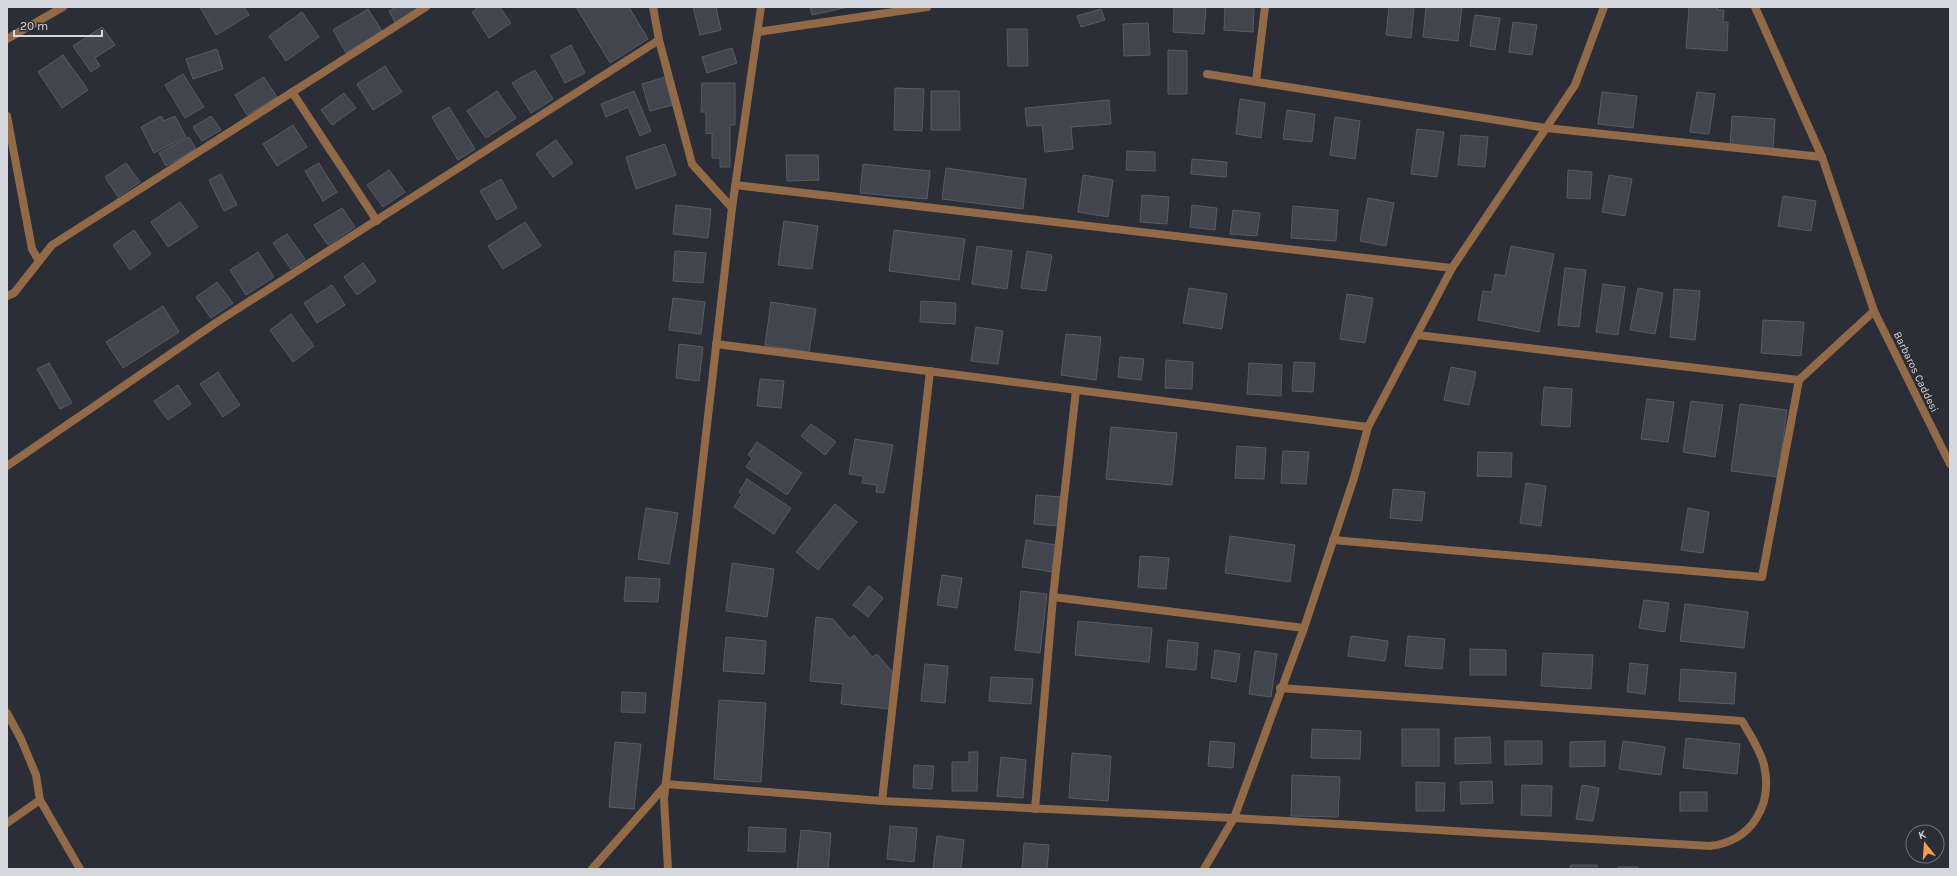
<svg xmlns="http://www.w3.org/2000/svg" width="1957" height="876" font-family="Karla,sans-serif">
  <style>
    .building { fill: #42454d; stroke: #575b63 }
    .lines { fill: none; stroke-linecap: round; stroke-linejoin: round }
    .lane { stroke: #926a47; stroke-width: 8 }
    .street { stroke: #926a47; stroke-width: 8 }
    .labels { text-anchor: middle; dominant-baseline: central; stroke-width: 3; stroke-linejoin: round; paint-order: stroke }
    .street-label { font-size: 11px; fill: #d5d7dc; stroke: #2b2e36 }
  </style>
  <rect width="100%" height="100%" fill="#2b2e36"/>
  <g class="building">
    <polygon points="200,7 244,7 249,15 216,35"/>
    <polygon points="396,7 420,7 396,24 389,11"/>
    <polygon points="479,7 500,7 511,23 489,38 472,12"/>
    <polygon points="576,7 629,7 648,39 610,63"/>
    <polygon points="693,7 716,7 721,30 700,35"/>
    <polygon points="810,7 848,7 812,15"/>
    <polygon points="1174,7 1206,7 1204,34 1173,32"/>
    <polygon points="1225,7 1254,7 1253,32 1224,30"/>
    <polygon points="1389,7 1414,7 1411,38 1386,35"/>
    <polygon points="1426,7 1462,7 1458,41 1423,37"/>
    <polygon points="1689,7 1718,7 1717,10 1724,10 1723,22 1728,22 1727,51 1686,48"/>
    <polygon points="368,9 382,31 346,53 333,30"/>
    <polygon points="1101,9 1105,20 1081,27 1077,16"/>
    <polygon points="302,12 319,37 286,61 269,36"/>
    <polygon points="1475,15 1500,18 1495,50 1470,46"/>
    <polygon points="1513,22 1537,25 1532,55 1509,52"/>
    <polygon points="1148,23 1150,55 1124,56 1123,24"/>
    <polygon points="102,27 115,45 95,58 100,66 91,72 73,46"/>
    <polygon points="1007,29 1027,29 1028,66 1008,66"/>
    <polygon points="571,45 585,73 565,83 551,56"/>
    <polygon points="732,48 737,63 707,73 702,57"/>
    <polygon points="217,49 223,69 193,79 186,59"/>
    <polygon points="1168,50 1187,51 1187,94 1168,94"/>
    <polygon points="63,55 88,90 62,108 38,72"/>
    <polygon points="385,66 402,92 373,110 357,84"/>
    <polygon points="535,70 553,99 531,113 512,83"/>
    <polygon points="183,74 204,107 185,118 165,85"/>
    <polygon points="264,77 277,97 247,115 235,95"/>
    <polygon points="665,77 673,105 650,111 642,84"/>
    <polygon points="702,83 735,83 735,125 730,125 730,167 720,167 720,158 712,158 712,133 706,134 706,112 701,112"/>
    <polygon points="895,88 924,89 922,131 894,130"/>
    <polygon points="497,91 516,118 486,138 467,111"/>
    <polygon points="634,91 651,131 640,136 628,107 606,117 601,104"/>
    <polygon points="931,91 959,91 960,130 931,130"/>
    <polygon points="1602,92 1637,96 1633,128 1598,124"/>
    <polygon points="1697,92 1715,94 1709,134 1690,132"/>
    <polygon points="344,93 356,108 332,125 321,110"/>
    <polygon points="1240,99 1265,103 1261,138 1236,134"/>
    <polygon points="1109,100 1111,124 1071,127 1073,149 1045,152 1042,125 1027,126 1025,108"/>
    <polygon points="449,107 475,149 458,160 432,117"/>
    <polygon points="1287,110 1315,114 1312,142 1283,139"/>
    <polygon points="161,116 164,121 175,116 186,137 154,153 141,127"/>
    <polygon points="211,116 221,130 202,141 193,127"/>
    <polygon points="1732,116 1775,119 1773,149 1730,146"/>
    <polygon points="1335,117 1360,121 1355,159 1330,155"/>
    <polygon points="293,125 307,147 277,166 263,144"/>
    <polygon points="1417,129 1444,132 1437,177 1411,174"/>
    <polygon points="1461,135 1488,137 1485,167 1458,165"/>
    <polygon points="189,137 196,149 166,166 159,153"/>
    <polygon points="556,140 573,163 553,177 536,154"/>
    <polygon points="665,144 676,175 636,189 626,157"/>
    <polygon points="1127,151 1155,152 1155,171 1126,170"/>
    <polygon points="786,155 818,155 819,180 787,181"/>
    <polygon points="1192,159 1227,162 1226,177 1191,174"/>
    <polygon points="126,163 140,182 118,197 105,177"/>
    <polygon points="319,163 337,192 323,201 305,171"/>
    <polygon points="863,164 930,171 927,199 860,193"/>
    <polygon points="946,168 1026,179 1023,209 942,199"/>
    <polygon points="389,170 405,192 383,207 367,185"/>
    <polygon points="1568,170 1592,172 1590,199 1567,198"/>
    <polygon points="221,174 237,205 224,211 209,180"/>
    <polygon points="1083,175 1113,180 1108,217 1078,212"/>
    <polygon points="1609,175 1632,179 1625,216 1602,212"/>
    <polygon points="501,179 517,208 497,220 480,191"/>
    <polygon points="1142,195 1169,197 1167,224 1140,222"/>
    <polygon points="1783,196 1816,201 1811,231 1778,226"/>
    <polygon points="1368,198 1394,203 1386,246 1360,241"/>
    <polygon points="180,202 198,227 168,247 151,222"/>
    <polygon points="676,205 711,209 708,238 673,234"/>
    <polygon points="1192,205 1217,208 1215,230 1190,227"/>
    <polygon points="1293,206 1338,210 1336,241 1291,238"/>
    <polygon points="342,208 355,227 328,245 314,225"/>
    <polygon points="1233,210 1260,213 1257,236 1230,234"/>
    <polygon points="784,221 818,226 812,269 778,265"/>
    <polygon points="525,222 541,246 503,269 488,246"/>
    <polygon points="134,230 151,254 130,270 113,245"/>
    <polygon points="894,230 965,239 959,280 889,271"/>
    <polygon points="287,234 305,259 291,269 273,243"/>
    <polygon points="977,246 1012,251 1007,289 972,284"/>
    <polygon points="1511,246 1554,254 1539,332 1478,320 1483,291 1492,292 1495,274 1505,276"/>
    <polygon points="675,251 706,253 703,283 673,281"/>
    <polygon points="1027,251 1052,255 1046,291 1021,288"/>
    <polygon points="258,252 274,277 246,295 230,270"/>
    <polygon points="363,263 376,281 357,295 344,277"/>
    <polygon points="1565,268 1586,270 1579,327 1558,325"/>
    <polygon points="217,282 233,303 211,318 196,297"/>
    <polygon points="1603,284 1625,287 1618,335 1596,332"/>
    <polygon points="332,285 345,305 317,323 304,303"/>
    <polygon points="1189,288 1227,294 1222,329 1183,323"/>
    <polygon points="1638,288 1663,293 1655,334 1630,330"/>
    <polygon points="1674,289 1700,291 1695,340 1670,337"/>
    <polygon points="1347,294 1373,298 1365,343 1340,339"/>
    <polygon points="673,298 705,302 701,334 669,330"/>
    <polygon points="921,301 956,303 955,324 920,322"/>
    <polygon points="771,302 816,309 809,352 765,345"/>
    <polygon points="163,306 179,332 123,368 106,342"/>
    <polygon points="291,314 314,346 293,362 270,330"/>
    <polygon points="1763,320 1804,322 1801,356 1761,353"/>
    <polygon points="976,327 1003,331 998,364 971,361"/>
    <polygon points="1066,334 1101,337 1096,380 1061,375"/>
    <polygon points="679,344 703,347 699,381 676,378"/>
    <polygon points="1120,357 1144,359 1141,380 1118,377"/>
    <polygon points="1166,360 1193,362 1192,389 1165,388"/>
    <polygon points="1294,362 1315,363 1313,392 1292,391"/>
    <polygon points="49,363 72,403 60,409 37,369"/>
    <polygon points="1249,363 1282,365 1281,396 1247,394"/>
    <polygon points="1451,367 1476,372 1469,405 1444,400"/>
    <polygon points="218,372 240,405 223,417 200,384"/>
    <polygon points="760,379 784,381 781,408 757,406"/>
    <polygon points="178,385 191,404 168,420 154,401"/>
    <polygon points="1544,387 1572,389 1570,427 1541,425"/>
    <polygon points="1647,399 1674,402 1668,442 1641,439"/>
    <polygon points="1691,401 1723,405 1715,457 1683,452"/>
    <polygon points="1740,404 1787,410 1778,477 1731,471"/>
    <polygon points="811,424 836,442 825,455 801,436"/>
    <polygon points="1111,427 1177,433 1172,485 1106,479"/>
    <polygon points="855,439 893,445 884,493 876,492 877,485 862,483 863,476 849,474"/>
    <polygon points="757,442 802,473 787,495 746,467 752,458 748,455"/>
    <polygon points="1237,446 1266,448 1264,479 1235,478"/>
    <polygon points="1283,451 1309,452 1306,484 1281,483"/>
    <polygon points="1478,452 1512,453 1511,477 1477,476"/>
    <polygon points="747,479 791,508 774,534 734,507 742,494 739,492"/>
    <polygon points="1526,483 1546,486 1541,526 1520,523"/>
    <polygon points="1393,489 1425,492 1422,521 1390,518"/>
    <polygon points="1036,495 1062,497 1059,526 1034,524"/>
    <polygon points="835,504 857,522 818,570 796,552"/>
    <polygon points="646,508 678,513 669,564 638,559"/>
    <polygon points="1688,508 1709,512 1703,553 1681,550"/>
    <polygon points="1230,536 1295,545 1290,582 1225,573"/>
    <polygon points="1026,540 1056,545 1052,572 1022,567"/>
    <polygon points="1140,556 1169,558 1166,589 1138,587"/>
    <polygon points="732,563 774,569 767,617 726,611"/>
    <polygon points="942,575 962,578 957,608 937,605"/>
    <polygon points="626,577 660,579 658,602 624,601"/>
    <polygon points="869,586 883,598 868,617 853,605"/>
    <polygon points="1021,591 1047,594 1040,653 1015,650"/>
    <polygon points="1644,600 1669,603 1665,632 1639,628"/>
    <polygon points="1685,604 1748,612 1744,648 1680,641"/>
    <polygon points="816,617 833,619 850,639 854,635 872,657 877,654 894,674 890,709 841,704 843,684 810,681"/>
    <polygon points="1078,621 1152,628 1149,662 1075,655"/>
    <polygon points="1351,636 1388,641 1385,661 1348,656"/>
    <polygon points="1408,636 1445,639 1442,669 1405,666"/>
    <polygon points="726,637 766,641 764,674 723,671"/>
    <polygon points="1168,640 1198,643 1196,670 1166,667"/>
    <polygon points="1470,649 1506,650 1506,675 1470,675"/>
    <polygon points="1215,650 1240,654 1236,682 1211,678"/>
    <polygon points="1255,651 1277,654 1271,697 1249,694"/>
    <polygon points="1543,653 1593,655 1591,689 1541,686"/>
    <polygon points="1630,663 1648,665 1645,694 1627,692"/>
    <polygon points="925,664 948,666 945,703 921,701"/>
    <polygon points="1681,669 1736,673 1734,704 1679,701"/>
    <polygon points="991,677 1033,679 1031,704 989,701"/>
    <polygon points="622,692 646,693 645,713 621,712"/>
    <polygon points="719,700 766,703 761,782 714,779"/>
    <polygon points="1312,729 1361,731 1360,759 1311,758"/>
    <rect x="1402" y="729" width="37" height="37"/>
    <polygon points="1490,737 1491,763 1455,764 1455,738"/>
    <polygon points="1686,738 1740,744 1737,774 1683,768"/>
    <polygon points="1210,741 1235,743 1233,768 1208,766"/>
    <polygon points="1505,741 1542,741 1542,764 1505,765"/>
    <polygon points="1605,741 1605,766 1570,767 1570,742"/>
    <polygon points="1623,741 1665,747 1661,775 1619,769"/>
    <polygon points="615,742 641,744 634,809 609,807"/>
    <polygon points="969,752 978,752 977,791 952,791 952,762 969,762"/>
    <polygon points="1072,753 1111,756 1108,801 1069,798"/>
    <polygon points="1001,757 1026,760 1023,798 997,796"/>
    <polygon points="914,765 934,766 932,789 913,788"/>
    <polygon points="1292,775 1340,777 1338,817 1291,816"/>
    <polygon points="1492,781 1493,803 1461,804 1460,782"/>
    <polygon points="1416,782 1445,783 1444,811 1416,811"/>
    <polygon points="1522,785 1552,786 1551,816 1521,815"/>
    <polygon points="1582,785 1599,788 1593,821 1576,819"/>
    <rect x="1680" y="792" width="27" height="19"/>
    <polygon points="890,826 917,828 914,862 887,859"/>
    <polygon points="749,827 786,829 785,852 748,851"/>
    <polygon points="801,830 831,833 828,869 797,869"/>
    <polygon points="937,836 964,840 961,869 933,869"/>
    <polygon points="1024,843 1049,845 1047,869 1022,869"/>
    <polygon points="1571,865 1597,865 1597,869 1570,869"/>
    <rect x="1618" y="867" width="20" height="2"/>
  </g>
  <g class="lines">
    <g class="lane">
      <polyline points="292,92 377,221"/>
      <polyline points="7,116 32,249 39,261"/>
    </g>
    <g class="street">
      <polyline points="653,7 659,40 692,164 732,208"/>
      <polyline points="1755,7 1822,157 1874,311 1950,464"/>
      <polyline points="758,32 927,7"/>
      <polyline points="7,39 63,7"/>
      <polyline points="1207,74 1546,128 1822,157"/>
      <polyline points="1256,81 1265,7"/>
      <polyline points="735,185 1452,268"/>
      <polyline points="7,296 14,293 52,245 426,7"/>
      <polyline points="1417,335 1799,380"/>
      <polyline points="716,344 1368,427"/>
      <polyline points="7,466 217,322 659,40"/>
      <polyline points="1333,540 1762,577 1799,380 1874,311"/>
      <polyline points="1053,597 1304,628"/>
      <polyline points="7,713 21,739 36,775 40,800"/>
      <path d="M666 784 882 801 1234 818 1710 846C1752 841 1773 805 1764 765 1760 749 1750 735 1742 721L1280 688"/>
      <polyline points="882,801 930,371"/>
      <polyline points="1035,809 1053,597 1076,390"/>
      <polyline points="7,823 40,800 80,869"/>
      <polyline points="592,869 666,785"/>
      <polyline points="668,869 664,799 732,208 761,7"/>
      <polyline points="1204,869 1234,818 1304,628 1354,478 1368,427 1452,268 1575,85 1604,7"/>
    </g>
  </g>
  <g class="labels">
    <g class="street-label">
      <text transform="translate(1916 372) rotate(64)">Barbaros Caddesi</text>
    </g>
  </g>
  <rect width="1957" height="876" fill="none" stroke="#d5d7dc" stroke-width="16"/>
  <g transform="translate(1925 844) rotate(343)"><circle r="19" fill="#2b2e36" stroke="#6f7278"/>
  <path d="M0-3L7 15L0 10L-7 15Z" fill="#f8a04b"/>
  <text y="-6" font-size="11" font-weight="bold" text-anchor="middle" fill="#d5d7dc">K</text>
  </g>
  <path d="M14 30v6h88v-6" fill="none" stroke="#d5d7dc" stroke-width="2"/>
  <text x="20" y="30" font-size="12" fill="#d5d7dc" stroke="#2b2e36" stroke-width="3" paint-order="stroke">20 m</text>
</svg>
